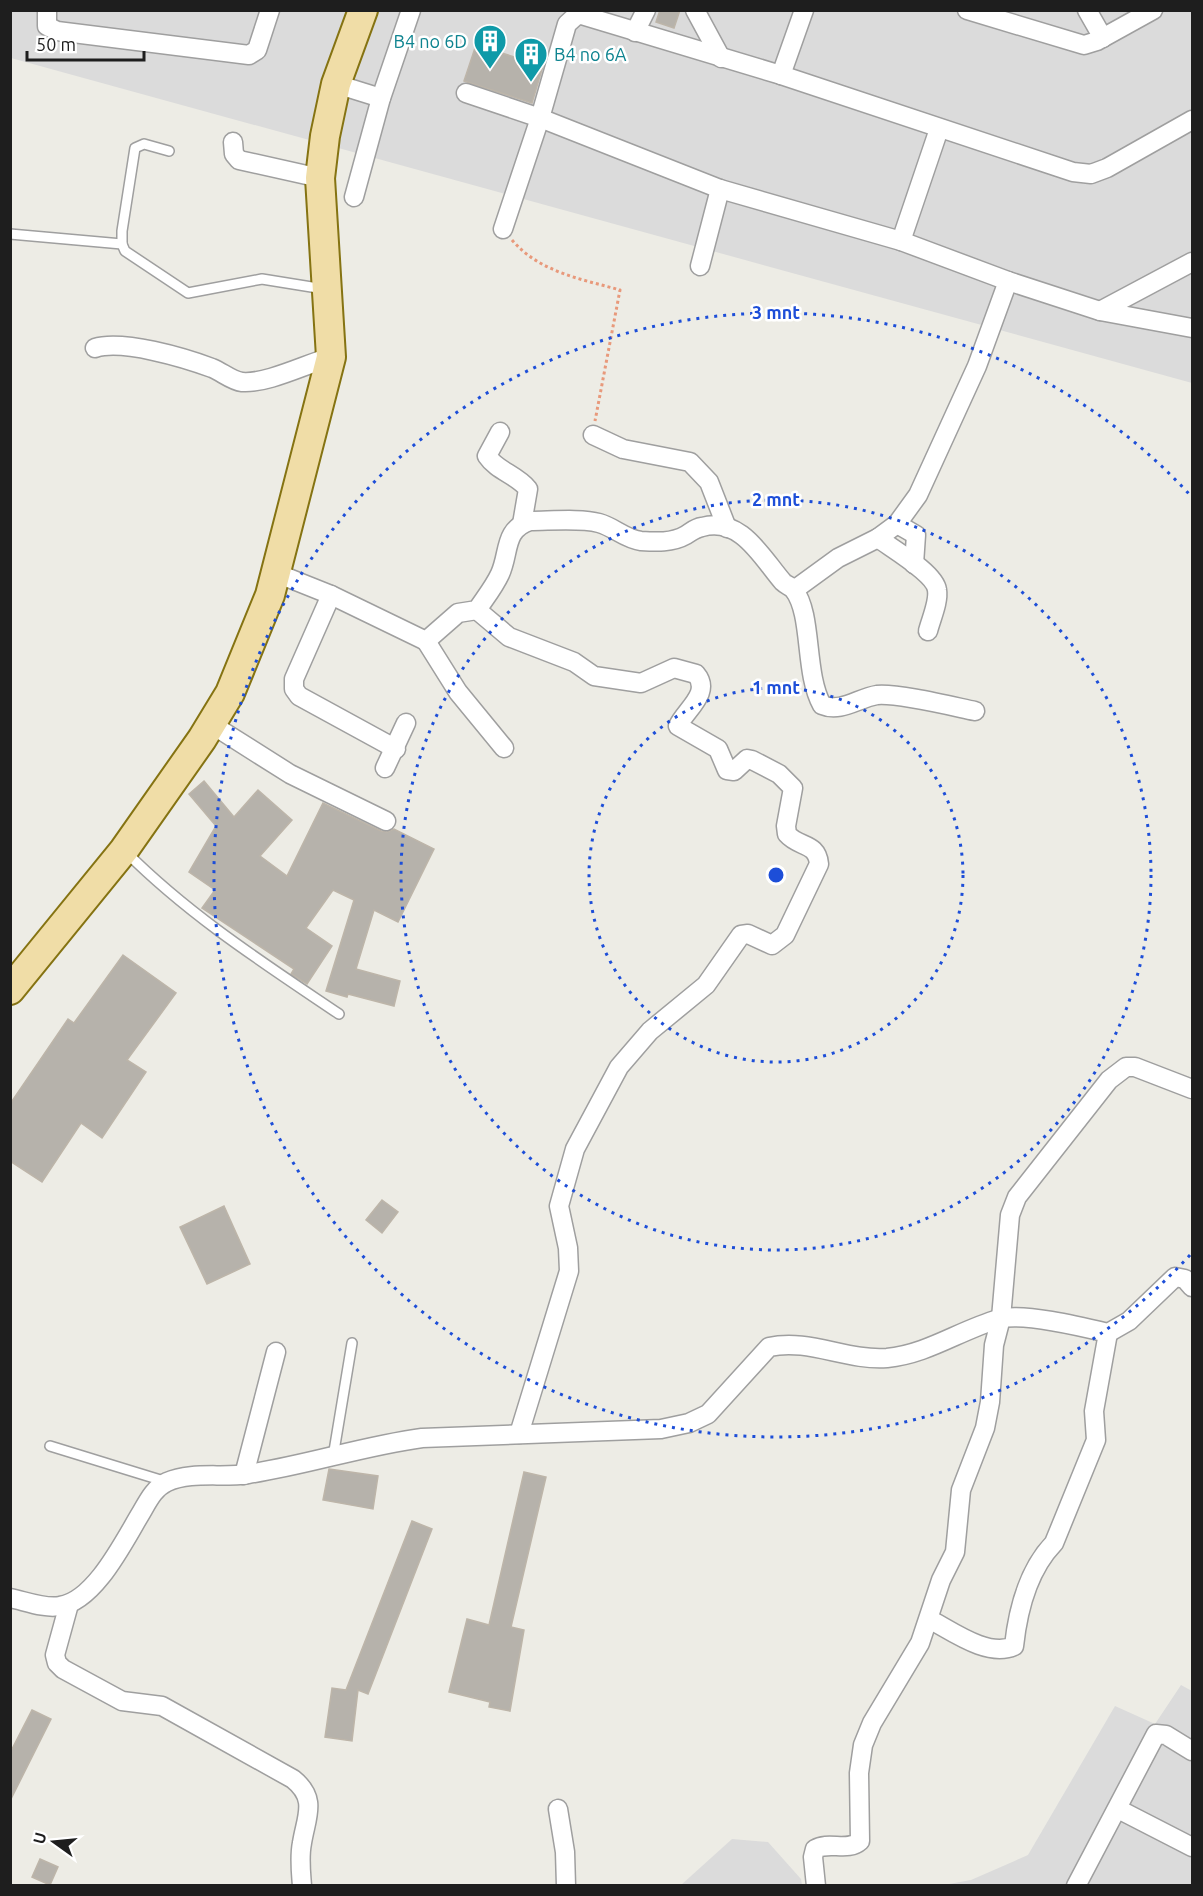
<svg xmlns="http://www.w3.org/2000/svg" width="1203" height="1896" font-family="Ubuntu,sans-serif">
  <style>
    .residential { fill: #dbdbdb }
    .building { fill: #b6b2ab; stroke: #bdb5a9; stroke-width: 1.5 }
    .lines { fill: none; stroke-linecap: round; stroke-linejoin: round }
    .service-casing { stroke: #9f9f9f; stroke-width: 12 }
    .minor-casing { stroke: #9f9f9f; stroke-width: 21 }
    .primary-casing { stroke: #857312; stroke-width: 32 }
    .path { stroke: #e8997b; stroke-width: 3; stroke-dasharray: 3 3; stroke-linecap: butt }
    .service { stroke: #fff; stroke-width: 9 }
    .minor { stroke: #fff; stroke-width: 18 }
    .primary { stroke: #f0dda7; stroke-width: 28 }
    .ring { fill: none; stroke: #1d4ed8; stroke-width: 3; stroke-dasharray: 3 6 }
    .labels { text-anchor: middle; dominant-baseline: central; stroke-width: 5; stroke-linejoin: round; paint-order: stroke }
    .culture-label { font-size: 18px; fill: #0d838f; stroke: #fff; text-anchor: end }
    .centre { fill: #1d4ed8; stroke: #fff; stroke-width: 3 }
    .ring-label { font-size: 18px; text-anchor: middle; font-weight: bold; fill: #1d4ed8; stroke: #fff; stroke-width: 5; stroke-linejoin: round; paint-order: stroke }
  </style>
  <rect width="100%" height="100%" fill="#edece5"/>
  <g class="residential">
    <polygon points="10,11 1192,11 1192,383 11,58"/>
    <polygon points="1181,1685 1192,1691 1192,1885 938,1886 971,1880 1028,1855 1115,1706 1155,1724"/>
    <polygon points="732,1839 768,1842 801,1879 802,1885 681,1885"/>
  </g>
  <g class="building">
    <polygon points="660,10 680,10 674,28 656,22"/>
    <polygon points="476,45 543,66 532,103 464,81"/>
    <polygon points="204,781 234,817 258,790 292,820 260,856 287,876 323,803 381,831 387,832 394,829 434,849 398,922 374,910 356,969 400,981 394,1006 348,994 347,997 326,991 354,900 333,890 306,928 332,946 307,984 291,974 294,969 202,908 215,890 189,872 216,826 189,794"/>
    <polygon points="123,955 176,993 127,1060 146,1072 102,1138 81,1123 42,1182 10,1161 10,1104 68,1019 74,1023"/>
    <polygon points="382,1200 398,1212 382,1233 366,1220"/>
    <polygon points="224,1206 250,1264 207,1284 180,1227"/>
    <polygon points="329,1469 378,1476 373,1509 323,1500"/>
    <polygon points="524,1472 546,1477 511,1627 524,1630 510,1711 489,1707 490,1702 449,1692 467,1619 489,1625"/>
    <polygon points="412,1521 432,1529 368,1694 358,1690 352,1741 325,1737 332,1688 346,1690"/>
    <polygon points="32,1710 51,1719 10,1801 10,1753"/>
    <polygon points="40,1859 58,1867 50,1885 32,1877"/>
  </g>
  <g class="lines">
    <g class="service-casing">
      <g id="service">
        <polyline points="169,151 144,144 135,148 122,231 122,244 125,251 188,293 262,279 324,289"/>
        <polyline points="10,234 122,244"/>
        <path d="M126 852C190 916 265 964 339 1014"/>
        <polyline points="50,1446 167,1482"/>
        <polyline points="333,1457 352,1343"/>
      </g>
    </g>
    <g class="minor-casing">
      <g id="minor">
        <polyline points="47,10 47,26 57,31 249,55 257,50 270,10"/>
        <polyline points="695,10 721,58"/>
        <polyline points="967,10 1084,45 1097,41 1153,10"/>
        <polyline points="1087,10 1103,38"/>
        <polyline points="635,32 646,10"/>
        <polyline points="781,75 804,10"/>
        <polyline points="336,84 381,98"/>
        <polyline points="466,93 540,118 720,189 901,241 1008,281 1100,311 1192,328"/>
        <polyline points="233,142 234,154 239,160 320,178"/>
        <polyline points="354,197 381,98 411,10"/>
        <polyline points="503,229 540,118 567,24 578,14 781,75 1073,172 1091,174 1107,168 1192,120"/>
        <polyline points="901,241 939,129"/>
        <polyline points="700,266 720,189"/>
        <polyline points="1100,311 1192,262"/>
        <path d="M95 348C122 339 185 358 212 368 222 372 232 381 242 382 267 384 306 364 331 357"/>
        <path d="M500 432 487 456C497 471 517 475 528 489L522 524"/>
        <polyline points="593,435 623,449 690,462 709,482 727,528"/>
        <polyline points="897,524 916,535 914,564"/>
        <path d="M878 538C891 548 935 573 937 590 939 602 931 619 928 631"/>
        <path d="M276 573 331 595 426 641 458 613 477 610C485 598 494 587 500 574 510 552 503 530 530 521 550 521 581 518 599 523 614 527 625 539 641 541 656 542 672 543 686 535 691 532 695 528 702 527 741 516 762 558 783 582 786 585 792 587 794 590 813 615 804 673 822 705 841 713 858 698 877 695 898 693 951 706 975 711"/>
        <polyline points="794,590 838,558 878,538 897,524 918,495 977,366 1008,281"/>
        <polyline points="331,595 294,679 294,689 299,696 396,749"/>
        <path d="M477 610 509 637 574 662 594 676 641 683 674 668 696 674C712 693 685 710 678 726L718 749 727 770 734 771 747 759 752 760 779 774 793 788 786 826 787 834C799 848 817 842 819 864L785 935 772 945 748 934 741 935 706 985 650 1031 619 1067 575 1149 559 1206 568 1248 569 1271 519 1434"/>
        <polyline points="426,641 458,692 504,748"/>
        <polyline points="211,724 290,774 386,821"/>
        <polyline points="385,768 406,723"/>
        <polyline points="244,1475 276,1352"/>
        <path d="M10 1598C25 1601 45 1609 60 1606 95 1601 124 1541 141 1513 148 1501 154 1488 167 1482 191 1471 222 1478 248 1474 307 1465 363 1446 422 1438L661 1429 689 1423 708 1414 769 1347C809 1338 846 1361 887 1358 928 1354 960 1330 999 1319 1022 1312 1083 1327 1108 1333L1129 1321 1175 1277 1185 1279 1192 1287"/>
        <path d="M69 1604 55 1655 57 1663 63 1669 122 1701 162 1706 293 1779C318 1799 306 1817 302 1843 299 1857 301 1872 302 1886"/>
        <path d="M929 1619C952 1631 988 1658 1014 1646 1018 1609 1028 1570 1054 1543L1096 1440 1094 1411 1108 1333"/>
        <polyline points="558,1809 565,1852 566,1886"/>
        <polyline points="1118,1809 1192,1847"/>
        <path d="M816 1886 813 1857 815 1849C829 1841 848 1852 860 1841L859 1773 863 1745 872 1723 920 1643 941 1580 955 1552 961 1490 985 1428 990 1402 994 1345 1001 1318 1010 1215 1017 1197 1109 1080 1126 1067H1135L1192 1089"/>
        <polyline points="1076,1886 1156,1734 1166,1735 1192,1751"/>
      </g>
    </g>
    <g class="primary-casing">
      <polyline id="primary" points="10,990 124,850 202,739 230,693 270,595 331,357 320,178 325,136 336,84 363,10"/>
    </g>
    <path class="path" d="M512 240C539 272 581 279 620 290L595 421"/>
    <use href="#service" class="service"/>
    <use href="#minor" class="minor"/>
    <use href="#primary" class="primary"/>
  </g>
  <g class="ring">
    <circle cx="776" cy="875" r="187"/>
    <circle cx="776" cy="875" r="375"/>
    <path d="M1190 1255A562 562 0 1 1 1190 495"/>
  </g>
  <defs>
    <g id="building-pin" transform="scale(1.725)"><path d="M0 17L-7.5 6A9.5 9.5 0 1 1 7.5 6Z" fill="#0f9aa8" stroke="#fff"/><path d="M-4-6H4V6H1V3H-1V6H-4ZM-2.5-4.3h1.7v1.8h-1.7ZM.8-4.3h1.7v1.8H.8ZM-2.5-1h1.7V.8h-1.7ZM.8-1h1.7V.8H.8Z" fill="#fff"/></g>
  </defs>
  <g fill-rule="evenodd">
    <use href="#building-pin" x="490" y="41"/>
    <use href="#building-pin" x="531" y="54"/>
  </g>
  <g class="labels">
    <g class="culture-label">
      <text x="467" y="41">B4 no 6D</text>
      <text x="554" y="54" text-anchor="start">B4 no 6A</text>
    </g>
  </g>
  <circle cx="776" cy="875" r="9" class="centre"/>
  <g class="ring-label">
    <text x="776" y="319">3 mnt</text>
    <text x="776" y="506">2 mnt</text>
    <text x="776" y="694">1 mnt</text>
  </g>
  <rect width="1203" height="1896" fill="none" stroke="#1e1e1e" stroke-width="24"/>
  <g transform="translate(54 1842) rotate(285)" stroke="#ffffff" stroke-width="4.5" paint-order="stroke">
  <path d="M0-4.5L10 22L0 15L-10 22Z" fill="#1e1e1e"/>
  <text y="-9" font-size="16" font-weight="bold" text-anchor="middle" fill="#1e1e1e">U</text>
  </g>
  <path d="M27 51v9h117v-9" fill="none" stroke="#1e1e1e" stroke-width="3"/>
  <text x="36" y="51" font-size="18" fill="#1e1e1e" stroke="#ffffff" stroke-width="4.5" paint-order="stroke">50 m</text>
</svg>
